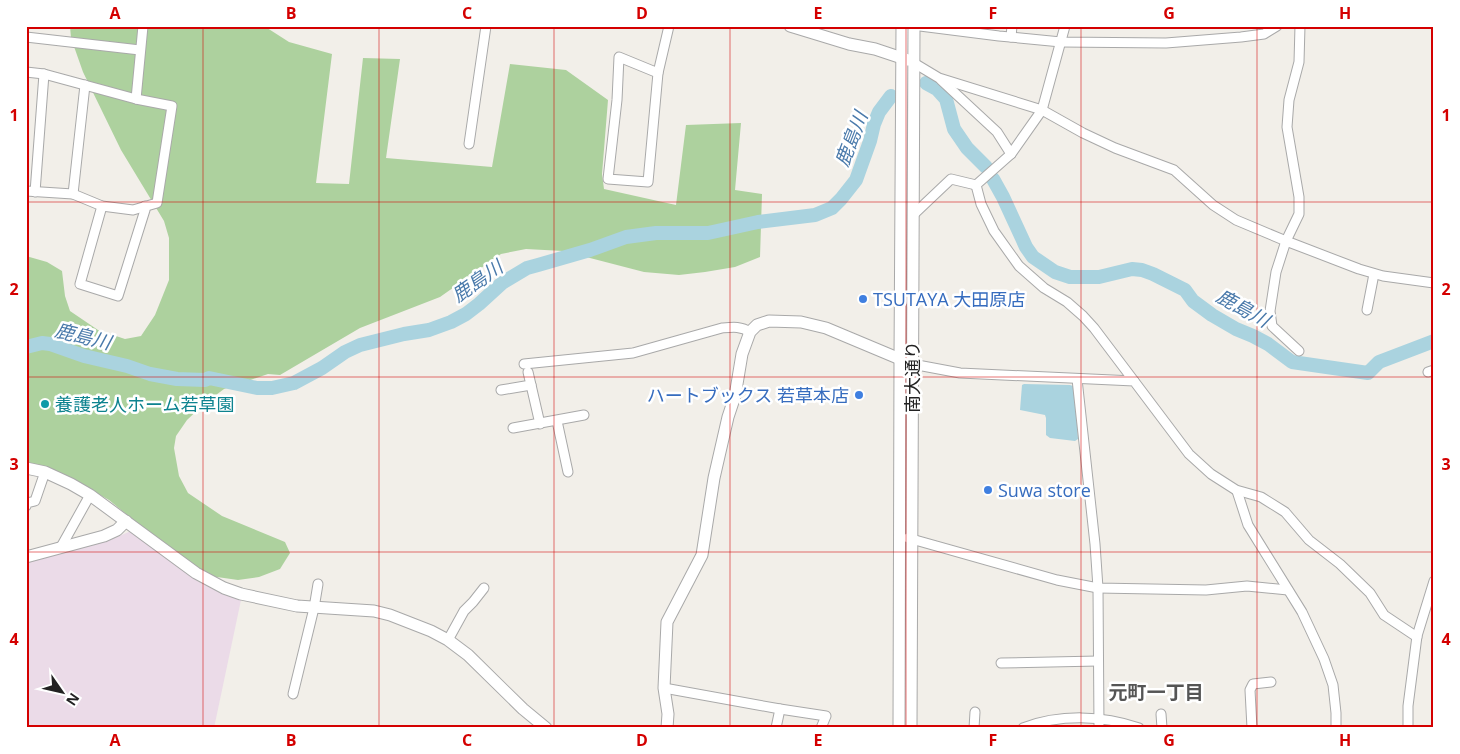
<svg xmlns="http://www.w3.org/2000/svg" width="1460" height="754" font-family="'Open Sans','Noto Sans JP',sans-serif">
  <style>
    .industrial { fill: #ebdbe8 }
    .forest { fill: #add19e }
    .water { fill: #aad3df }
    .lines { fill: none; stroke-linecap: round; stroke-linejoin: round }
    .river { stroke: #aad3df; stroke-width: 14 }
    .minor-casing { stroke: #a9a9a9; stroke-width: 11 }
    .tertiary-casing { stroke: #a9a9a9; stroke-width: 13 }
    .minor { stroke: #fff; stroke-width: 9 }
    .tertiary { stroke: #fff; stroke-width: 11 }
    .grid { fill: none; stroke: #d40000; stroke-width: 1; stroke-opacity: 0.55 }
    .shop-dot { fill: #3f7fe0; stroke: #fff; stroke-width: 2 }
    .culture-dot { fill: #0f9aa8; stroke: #fff; stroke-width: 2 }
    .labels { text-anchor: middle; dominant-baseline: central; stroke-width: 5; stroke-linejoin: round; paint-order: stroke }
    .shop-label { font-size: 18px; fill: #366cbe; stroke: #fff; text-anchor: start }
    .street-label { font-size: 18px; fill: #222; stroke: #fff }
    .culture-label { font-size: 18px; fill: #0d838f; stroke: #fff; text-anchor: start }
    .water-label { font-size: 19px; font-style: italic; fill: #4a7aab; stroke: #fff }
    .neighbourhood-label { font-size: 19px; font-weight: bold; fill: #555; stroke: #fff }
    .neatline { fill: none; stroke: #d40000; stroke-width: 2 }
    .grid-label { font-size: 16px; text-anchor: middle; font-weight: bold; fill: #d40000 }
  </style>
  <rect width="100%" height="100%" fill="#f2efe9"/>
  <polygon class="industrial" points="131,531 199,582 217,591 241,600 214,728 26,728 26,563 117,537"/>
  <polygon class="forest" points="70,26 264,26 289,42 332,54 316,183 349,184 363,58 400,59 386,158 492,167 510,64 566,70 608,100 602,174 604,189 676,205 686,125 741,123 735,190 762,194 760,257 735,267 705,272 679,275 644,272 563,251 526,249 501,254 440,297 360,328 280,375 268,374 224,389 204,404 187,420 176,436 174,448 179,476 188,493 222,516 285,542 290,553 280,569 259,577 238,580 210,576 193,569 109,500 84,486 26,463 26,256 47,262 62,271 65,296 70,311 98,330 125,339 141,336 155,315 169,280 169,238 164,221 121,150 83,72 71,38"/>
  <polygon class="water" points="1024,384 1070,385 1073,386 1075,391 1078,439 1075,441 1050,438 1046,435 1046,418 1045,415 1020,410 1022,385"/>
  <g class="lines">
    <g class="river">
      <polyline points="926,83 937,89 946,99 954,129 967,148 986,167"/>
      <polyline points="993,179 1003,197 1026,247 1033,257 1055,272 1070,277 1099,277 1132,269 1142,270 1153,274 1185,290 1193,301 1212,315 1236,329 1253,336 1268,344 1292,362 1368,373 1379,362 1434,341"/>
      <polyline points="26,347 42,343 50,344 84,356 127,366 150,374 177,379 205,380 209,378 257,388 272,388 294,383 322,368 345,352 360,345 404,334 429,330 451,322 466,314 479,304 502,283 527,268 538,265 590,250 626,237 656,233 708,233 758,222 815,215 832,208 841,199 856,180 870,141 874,124 879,112 891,96"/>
    </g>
    <g class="minor-casing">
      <g id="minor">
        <polyline points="920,26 999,36 1061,42 1166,43 1241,37 1264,34 1277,26"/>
        <polyline points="1065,26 1042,110 1011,154 976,185 981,204 994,231 1019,266 1044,288 1067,302 1083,316 1094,328 1134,381"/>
        <polyline points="26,37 140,50"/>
        <polyline points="1011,37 1012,26"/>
        <polygon points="619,57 658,73 648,182 608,179 617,100"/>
        <polyline points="914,63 939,78 1042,110 1083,133 1115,148 1174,170 1213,205 1236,220 1286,241 1359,269 1383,276 1434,283"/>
        <polyline points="26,72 44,74 136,99 172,106 157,203 133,210 102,206 73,194 26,191"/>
        <polyline points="658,73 669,26"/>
        <polyline points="941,80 997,132 1011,154"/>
        <polyline points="136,99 143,26"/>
        <polyline points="469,144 486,26"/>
        <polyline points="35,192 44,74"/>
        <polyline points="73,194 85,85"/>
        <polyline points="102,206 80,284 118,296 145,210 145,206"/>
        <polyline points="913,215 951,179 976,185"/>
        <polyline points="1367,310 1374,274"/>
        <polyline points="1299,351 1272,326 1270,311 1276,272 1286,241 1299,214 1299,197 1287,127 1289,100 1299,62 1300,26"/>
        <polyline points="900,359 912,364 960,373 1134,381 1189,454 1211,474 1236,490 1261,497 1285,512 1309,540 1340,564 1370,593 1384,615 1417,637"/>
        <path d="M524 364 633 353 722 328C733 327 741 326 750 332"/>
        <polyline points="528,372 540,424"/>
        <polyline points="1428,372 1434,370"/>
        <polyline points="1077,379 1095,544 1098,588 1099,728"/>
        <polyline points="501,390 531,385"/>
        <polyline points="557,421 568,472"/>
        <polyline points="513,428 584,415"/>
        <polyline points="1237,491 1248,525 1302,612 1324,659 1333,685 1336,713 1336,728"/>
        <polyline points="26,506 27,503 35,501 45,472"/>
        <polyline points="908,538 1057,580 1098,588 1206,590 1247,586 1288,590"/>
        <polyline points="61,547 90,495"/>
        <polyline points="448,640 464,611 473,602 484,588"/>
        <polyline points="1001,663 1098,661"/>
        <polyline points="664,688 780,709 826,716 821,728"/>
        <polyline points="293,694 314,608 318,584"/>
        <polyline points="1161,714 1162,728"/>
        <polyline points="776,728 780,709"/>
        <polyline points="974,728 975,712"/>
        <path d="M1023 728C1059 714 1103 715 1139 728"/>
        <polyline points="1252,728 1250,690 1253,684 1271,682"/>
        <polyline points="1408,728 1408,706 1417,636 1434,581"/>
      </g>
    </g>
    <g class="tertiary-casing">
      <g id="tertiary">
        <polyline points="790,26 849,44 875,49 908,60"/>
        <polyline points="26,468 45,472 71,484 90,495 196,573 224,588 241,594 297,606 374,611 390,615 431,631 448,640 468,655 523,709 546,728"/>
        <polyline points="26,557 104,536 117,530 126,521"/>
        <polyline points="667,728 668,714 664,688 667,622 702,555 714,478 728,417 735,396 742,354 750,332 757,325 769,321 801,322 826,328 900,359"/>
        <polyline points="899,728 900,359 902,26"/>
        <polyline points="911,728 914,26"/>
      </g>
    </g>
    <use href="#minor" class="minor"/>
    <use href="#tertiary" class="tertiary"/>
  </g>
  <path class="grid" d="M203 26V728M379 26V728M554 26V728M730 26V728M906 26V728M1081 26V728M1257 26V728M26 202H1434M26 377H1434M26 552H1434"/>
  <g class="shop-dot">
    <circle cx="863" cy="299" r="5"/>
    <circle cx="859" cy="395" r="5"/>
    <circle cx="988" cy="490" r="5"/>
  </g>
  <circle class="culture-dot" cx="45" cy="404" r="5"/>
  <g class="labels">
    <g class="shop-label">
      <text x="873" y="299">TSUTAYA 大田原店</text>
      <text x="849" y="395" text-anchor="end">ハートブックス 若草本店</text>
      <text x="998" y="490">Suwa store</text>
    </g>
    <g class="street-label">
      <text transform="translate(912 377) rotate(-90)">南大通り</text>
    </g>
    <g class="culture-label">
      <text x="55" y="404">養護老人ホーム若草園</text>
    </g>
    <g class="water-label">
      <text transform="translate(851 139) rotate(-69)">鹿島川</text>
      <text transform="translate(477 281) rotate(-35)">鹿島川</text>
      <text transform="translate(1243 308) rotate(29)">鹿島川</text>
      <text transform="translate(83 336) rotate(14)">鹿島川</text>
    </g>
    <g class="neighbourhood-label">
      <text x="1156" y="692">元町一丁目</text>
    </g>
  </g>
  <rect width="1460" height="754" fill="none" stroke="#ffffff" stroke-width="55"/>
  <g transform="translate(62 692) rotate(124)" stroke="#ffffff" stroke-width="4" paint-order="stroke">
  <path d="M0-4L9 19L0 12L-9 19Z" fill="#222222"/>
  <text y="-8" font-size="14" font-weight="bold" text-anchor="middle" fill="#222222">N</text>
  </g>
  <rect x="28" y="28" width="1404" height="698" class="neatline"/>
  <g class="grid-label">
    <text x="115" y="19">A</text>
    <text x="291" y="19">B</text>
    <text x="467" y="19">C</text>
    <text x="642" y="19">D</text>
    <text x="818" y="19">E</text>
    <text x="993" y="19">F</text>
    <text x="1169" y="19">G</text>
    <text x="1345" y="19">H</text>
    <text x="14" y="121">1</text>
    <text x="1446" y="121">1</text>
    <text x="14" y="295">2</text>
    <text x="1446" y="295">2</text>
    <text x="14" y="470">3</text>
    <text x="1446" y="470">3</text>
    <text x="14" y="645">4</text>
    <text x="1446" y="645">4</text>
    <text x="115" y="746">A</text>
    <text x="291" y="746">B</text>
    <text x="467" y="746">C</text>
    <text x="642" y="746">D</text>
    <text x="818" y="746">E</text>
    <text x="993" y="746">F</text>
    <text x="1169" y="746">G</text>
    <text x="1345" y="746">H</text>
  </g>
</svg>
